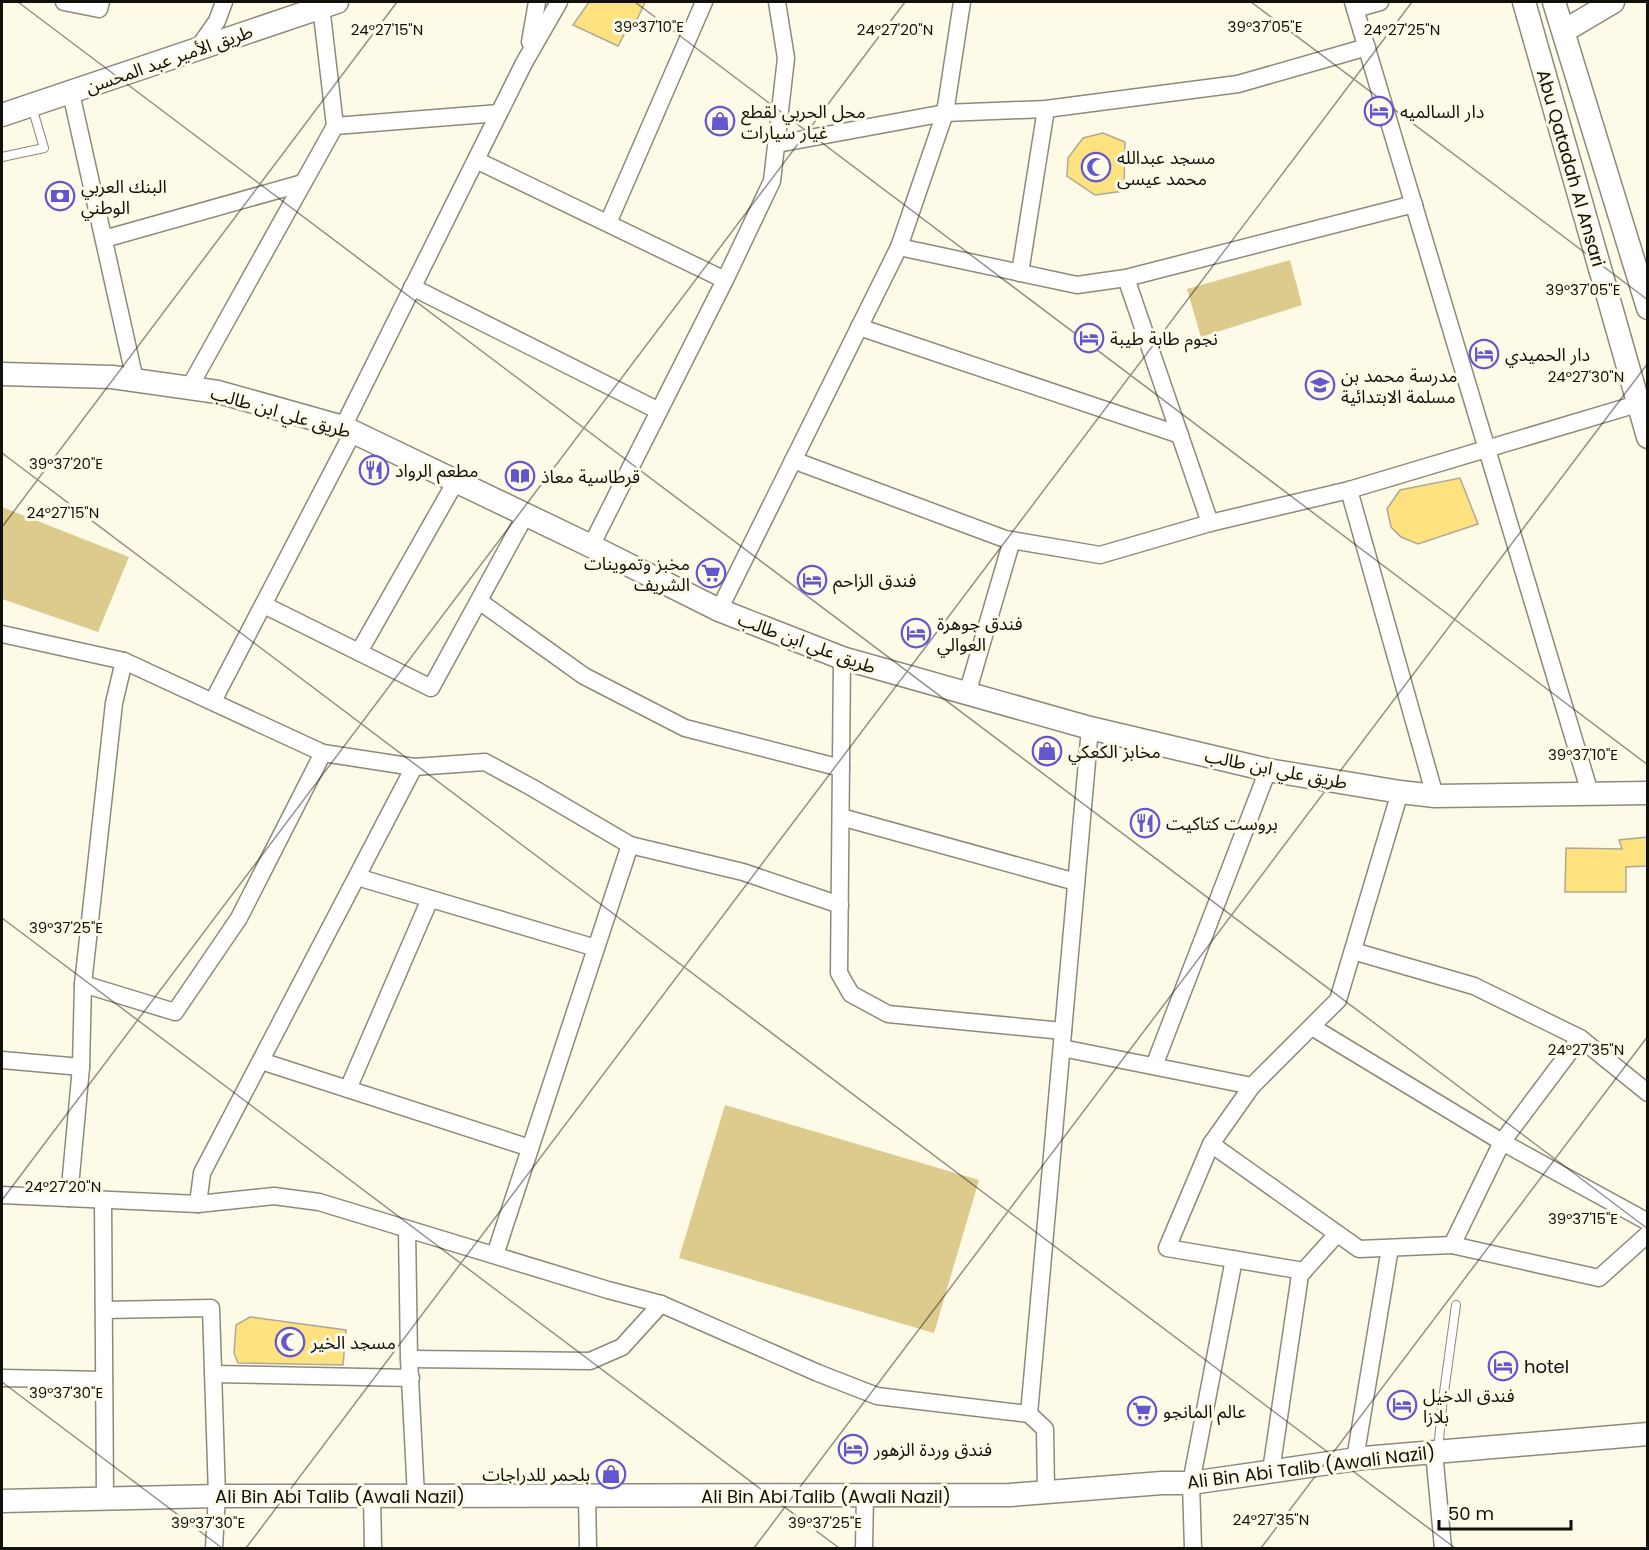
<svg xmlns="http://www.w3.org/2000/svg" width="1649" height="1550" font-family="Poppins,'Noto Sans Arabic',sans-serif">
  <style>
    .green { fill: #dccb8d }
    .building { fill: #fde27f; stroke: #aea999; stroke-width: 1.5 }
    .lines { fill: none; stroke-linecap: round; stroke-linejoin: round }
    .lane-casing { stroke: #8e8a7a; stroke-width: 10 }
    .street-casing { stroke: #8e8a7a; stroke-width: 19 }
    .secondary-casing { stroke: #8e8a7a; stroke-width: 25 }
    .lane { stroke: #fff; stroke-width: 8 }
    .street { stroke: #fff; stroke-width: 16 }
    .secondary { stroke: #fff; stroke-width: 22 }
    .ticks { fill: none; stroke: #11100a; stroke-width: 1.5; stroke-opacity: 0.45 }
    .labels { text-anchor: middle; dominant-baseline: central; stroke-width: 6; stroke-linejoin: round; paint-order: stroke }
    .street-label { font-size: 18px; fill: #11100a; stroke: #fefae8 }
    .poi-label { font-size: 18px; fill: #11100a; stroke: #fefae8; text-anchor: start }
    .ticks-label { font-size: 15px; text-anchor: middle; fill: #11100a; stroke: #fefae8; stroke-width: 6; stroke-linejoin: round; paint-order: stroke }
  </style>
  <rect width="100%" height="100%" fill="#fefae8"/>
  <g class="green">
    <polygon points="1290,260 1302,305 1201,337 1187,289"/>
    <polygon points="2,507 129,557 98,632 2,599"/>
    <polygon points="725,1105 979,1180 934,1333 679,1258"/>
  </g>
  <g class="building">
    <polygon points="589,2 645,2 635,24 631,22 618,46 573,25"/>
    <polygon points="1103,133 1125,142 1124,191 1095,195 1067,176 1068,158 1083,138"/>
    <polygon points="1460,478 1478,524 1418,544 1401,537 1391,527 1387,509 1400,490"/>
    <polygon points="1647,837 1647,866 1626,867 1626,892 1565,892 1566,848 1622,849 1619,840"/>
    <polygon points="250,1317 346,1330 343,1365 238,1363 234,1353 236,1325"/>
  </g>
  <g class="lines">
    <g class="lane-casing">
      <g id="lane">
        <polyline points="2,157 44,148 32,107"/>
        <polyline points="1438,1451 1442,1407 1456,1305"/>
      </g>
    </g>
    <g class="street-casing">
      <g id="street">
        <polyline points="64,2 99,9 101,2"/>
        <polyline points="1353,2 1590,793"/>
        <polyline points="1355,9 1380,2"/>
        <polyline points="530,42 537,2"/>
        <polyline points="198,48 217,21 224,2"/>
        <polyline points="71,93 135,380"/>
        <polyline points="335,126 499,113"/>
        <polyline points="777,144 945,113 1046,109 1238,84 1367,47"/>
        <polyline points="476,160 725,280"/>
        <polyline points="608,223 704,2"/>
        <polyline points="104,239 303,183"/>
        <polyline points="899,247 1077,285 1126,278 1414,204"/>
        <polyline points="1020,273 1046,109"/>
        <polyline points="1126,278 1210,523"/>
        <polyline points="412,287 659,411"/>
        <polyline points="859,327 1180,435"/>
        <polyline points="189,388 335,126 321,6"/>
        <polyline points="343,427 524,63 559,2"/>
        <polyline points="793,460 1005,539 1100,555 1210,523 1349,490 1637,404"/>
        <polyline points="1349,490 1435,796"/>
        <polyline points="591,546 725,280 772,181 786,58 777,2"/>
        <polyline points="479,601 584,676 685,728 841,768"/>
        <polyline points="264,605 431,688 526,514"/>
        <polyline points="719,610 899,247 945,113 962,2"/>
        <polyline points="2,634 124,661 323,753 414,767 485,762 531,787 630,845 743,872 840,905"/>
        <polyline points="359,652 456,481"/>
        <polyline points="842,658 839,973 851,994 888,1014 1063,1031"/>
        <polyline points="967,694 1012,540"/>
        <polyline points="213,701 353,432"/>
        <polyline points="841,817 1076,882"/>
        <polyline points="357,877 596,948"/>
        <polyline points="1353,951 1474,986 1580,1038 1648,1093"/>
        <polyline points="83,984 175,1012 239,918 323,753"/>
        <polyline points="1312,1027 1502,1142 1648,1222"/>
        <polyline points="1062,1048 1252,1086 1338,1000 1400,792"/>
        <polyline points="2,1060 81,1067"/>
        <polyline points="261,1061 530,1148"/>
        <polyline points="1154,1066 1268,770"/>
        <polyline points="1252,1086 1211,1144 1167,1248 1304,1271"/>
        <polyline points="348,1089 430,899"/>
        <polyline points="1211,1144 1359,1249 1452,1245 1502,1142 1580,1038"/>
        <polyline points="2,1195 198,1204 274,1196 319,1202 608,1290 661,1304 818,1373 877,1396 1029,1414"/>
        <polyline points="69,1198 81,1067 83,984 114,703 124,661"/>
        <polyline points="103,1200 105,1499"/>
        <polyline points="198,1204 202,1173 414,767"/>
        <polyline points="407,1229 409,1359 416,1496"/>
        <polyline points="1452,1245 1599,1278 1648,1234"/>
        <polyline points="495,1255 630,845"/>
        <polyline points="104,1310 211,1308 217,1496 214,1548"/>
        <polyline points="409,1359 590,1361 622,1347 661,1304"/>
        <polyline points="213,1374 411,1378"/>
        <polyline points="2,1378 104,1380"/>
        <polyline points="1434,1452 1443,1548"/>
        <polyline points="1355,1459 1390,1248"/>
        <polyline points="1271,1471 1300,1275 1337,1234"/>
        <polyline points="1046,1492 1045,1429 1029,1414 1090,728"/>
        <polyline points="372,1496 373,1548"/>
        <polyline points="587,1496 588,1548"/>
        <polyline points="864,1548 865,1495"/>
        <polyline points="1193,1548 1191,1483 1234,1259"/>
      </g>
    </g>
    <g class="secondary-casing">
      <g id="secondary">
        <polyline points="1524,2 1648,437"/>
        <polyline points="1554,2 1648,308"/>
        <polyline points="1564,31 1613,2"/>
        <polyline points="2,115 337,2"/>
        <polyline points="2,374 112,377 218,392 343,427 591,546 719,610 842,658 1090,728 1268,770 1400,792 1435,796 1648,793"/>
        <polyline points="2,1501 217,1496 1010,1495 1162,1483 1191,1483 1364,1458 1648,1434"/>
      </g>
    </g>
    <use href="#lane" class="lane"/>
    <use href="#street" class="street"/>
    <use href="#secondary" class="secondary"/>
  </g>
  <path class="ticks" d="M18 2 1648 1229M635 2 1648 765M1251 2 1648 300M2 453 1455 1548M2 527 397 2M2 918 839 1548M2 1200 905 2M2 1382 222 1548M246 1548 1412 2M754 1548 1648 363M1261 1548 1648 1036"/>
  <defs>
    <g id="hotel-ring" transform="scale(1.5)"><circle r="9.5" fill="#fefae8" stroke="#6456cf" stroke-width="1.5"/><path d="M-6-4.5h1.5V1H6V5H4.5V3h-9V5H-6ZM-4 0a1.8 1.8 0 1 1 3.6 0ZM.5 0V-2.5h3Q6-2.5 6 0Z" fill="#6456cf"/></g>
    <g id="shop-ring" transform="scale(1.5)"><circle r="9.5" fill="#fefae8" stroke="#6456cf" stroke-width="1.5"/><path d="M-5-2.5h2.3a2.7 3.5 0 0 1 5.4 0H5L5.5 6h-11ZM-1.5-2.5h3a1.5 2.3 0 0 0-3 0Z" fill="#6456cf"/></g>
    <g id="mosque-ring" transform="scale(1.5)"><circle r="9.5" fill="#fefae8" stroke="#6456cf" stroke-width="1.5"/><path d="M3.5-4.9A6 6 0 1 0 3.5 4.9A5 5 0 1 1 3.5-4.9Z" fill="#6456cf"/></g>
    <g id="bank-ring" transform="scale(1.5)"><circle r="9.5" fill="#fefae8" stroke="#6456cf" stroke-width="1.5"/><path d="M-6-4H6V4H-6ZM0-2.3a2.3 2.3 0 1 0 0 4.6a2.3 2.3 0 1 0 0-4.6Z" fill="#6456cf"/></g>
    <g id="school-ring" transform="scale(1.5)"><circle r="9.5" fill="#fefae8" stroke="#6456cf" stroke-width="1.5"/><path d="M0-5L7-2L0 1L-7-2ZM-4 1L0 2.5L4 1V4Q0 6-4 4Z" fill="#6456cf"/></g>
    <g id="restaurant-ring" transform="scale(1.5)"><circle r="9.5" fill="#fefae8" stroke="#6456cf" stroke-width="1.5"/><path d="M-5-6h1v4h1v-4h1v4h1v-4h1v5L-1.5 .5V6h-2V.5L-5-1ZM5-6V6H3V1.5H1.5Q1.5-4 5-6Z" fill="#6456cf"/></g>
    <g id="library-ring" transform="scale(1.5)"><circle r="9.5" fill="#fefae8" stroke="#6456cf" stroke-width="1.5"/><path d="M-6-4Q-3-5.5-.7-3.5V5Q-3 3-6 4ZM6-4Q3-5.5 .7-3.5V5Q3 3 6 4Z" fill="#6456cf"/></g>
    <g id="supermarket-ring" transform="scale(1.5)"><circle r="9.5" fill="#fefae8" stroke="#6456cf" stroke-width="1.5"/><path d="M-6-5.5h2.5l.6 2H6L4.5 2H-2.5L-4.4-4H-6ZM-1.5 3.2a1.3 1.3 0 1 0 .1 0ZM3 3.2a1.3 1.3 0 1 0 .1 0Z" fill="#6456cf"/></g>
  </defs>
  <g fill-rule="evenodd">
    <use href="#hotel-ring" x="1379" y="111"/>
    <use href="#shop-ring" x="720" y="121"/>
    <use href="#mosque-ring" x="1096" y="167"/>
    <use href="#bank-ring" x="60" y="196"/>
    <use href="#hotel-ring" x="1089" y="338"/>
    <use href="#hotel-ring" x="1484" y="354"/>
    <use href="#school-ring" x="1320" y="385"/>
    <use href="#restaurant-ring" x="374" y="470"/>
    <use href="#library-ring" x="520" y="476"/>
    <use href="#supermarket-ring" x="711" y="573"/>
    <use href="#hotel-ring" x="812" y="580"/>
    <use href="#hotel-ring" x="916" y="633"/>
    <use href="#shop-ring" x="1047" y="751"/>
    <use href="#restaurant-ring" x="1145" y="823"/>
    <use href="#mosque-ring" x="290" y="1342"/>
    <use href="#hotel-ring" x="1503" y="1366"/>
    <use href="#hotel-ring" x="1402" y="1405"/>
    <use href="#supermarket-ring" x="1142" y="1411"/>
    <use href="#hotel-ring" x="853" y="1449"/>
    <use href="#shop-ring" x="611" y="1474"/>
  </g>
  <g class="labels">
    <g class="street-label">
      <text transform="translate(169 59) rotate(-19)">طريق الأمير عبد المحسن</text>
      <text transform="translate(1571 168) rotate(74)">Abu Qatadah Al Ansari</text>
      <text transform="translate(281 412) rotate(16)">طريق علي ابن طالب</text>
      <text transform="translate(807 643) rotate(20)">طريق علي ابن طالب</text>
      <text transform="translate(1276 769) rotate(11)">طريق علي ابن طالب</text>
      <text transform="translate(1311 1467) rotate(-7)">Ali Bin Abi Talib (Awali Nazil)</text>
      <text x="340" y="1496">Ali Bin Abi Talib (Awali Nazil)</text>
      <text x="826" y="1496">Ali Bin Abi Talib (Awali Nazil)</text>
    </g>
    <g class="poi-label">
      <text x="741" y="111">محل الحربي لقطع<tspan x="741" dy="21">غيار سيارات</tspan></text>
      <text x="1400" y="111">دار السالميه</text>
      <text x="1117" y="157">مسجد عبدالله<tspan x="1117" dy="21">محمد عيسى</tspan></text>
      <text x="81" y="186">البنك العربي<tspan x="81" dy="21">الوطني</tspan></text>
      <text x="1110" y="338">نجوم طابة طيبة</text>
      <text x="1505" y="354">دار الحميدي</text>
      <text x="1341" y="375">مدرسة محمد بن<tspan x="1341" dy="21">مسلمة الابتدائية</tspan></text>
      <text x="395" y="470">مطعم الرواد</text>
      <text x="541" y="476">قرطاسية معاذ</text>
      <text x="690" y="563" text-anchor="end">مخبز وتموينات<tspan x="690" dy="21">الشريف</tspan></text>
      <text x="833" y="580">فندق الزاحم</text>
      <text x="937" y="623">فندق جوهرة<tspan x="937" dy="21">العوالي</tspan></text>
      <text x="1068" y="751">مخابز الكعكي</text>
      <text x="1166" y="823">بروست كتاكيت</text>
      <text x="311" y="1342">مسجد الخير</text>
      <text x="1524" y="1366">hotel</text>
      <text x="1423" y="1395">فندق الدخيل<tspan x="1423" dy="21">بلازا</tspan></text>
      <text x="1163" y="1411">عالم المانجو</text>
      <text x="874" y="1449">فندق وردة الزهور</text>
      <text x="590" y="1474" text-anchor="end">بلحمر للدراجات</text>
    </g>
  </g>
  <g class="ticks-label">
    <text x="649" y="32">39°37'10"E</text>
    <text x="1265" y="32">39°37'05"E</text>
    <text x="387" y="35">24°27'15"N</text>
    <text x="895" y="35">24°27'20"N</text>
    <text x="1402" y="35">24°27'25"N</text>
    <text x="1583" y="295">39°37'05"E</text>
    <text x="1586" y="382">24°27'30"N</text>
    <text x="66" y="469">39°37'20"E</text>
    <text x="63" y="518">24°27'15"N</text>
    <text x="1583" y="760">39°37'10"E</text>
    <text x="66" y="933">39°37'25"E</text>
    <text x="1586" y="1055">24°27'35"N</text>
    <text x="63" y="1192">24°27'20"N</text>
    <text x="1583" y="1224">39°37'15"E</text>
    <text x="66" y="1398">39°37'30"E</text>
    <text x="1271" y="1525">24°27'35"N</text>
    <text x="208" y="1528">39°37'30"E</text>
    <text x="825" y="1528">39°37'25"E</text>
  </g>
  <rect width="1649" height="1550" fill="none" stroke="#11100a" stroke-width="6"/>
  <path d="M1439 1520v9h132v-9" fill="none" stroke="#11100a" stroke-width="3"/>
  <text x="1448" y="1520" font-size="18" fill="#11100a" stroke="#fefae8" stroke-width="4.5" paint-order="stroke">50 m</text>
</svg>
